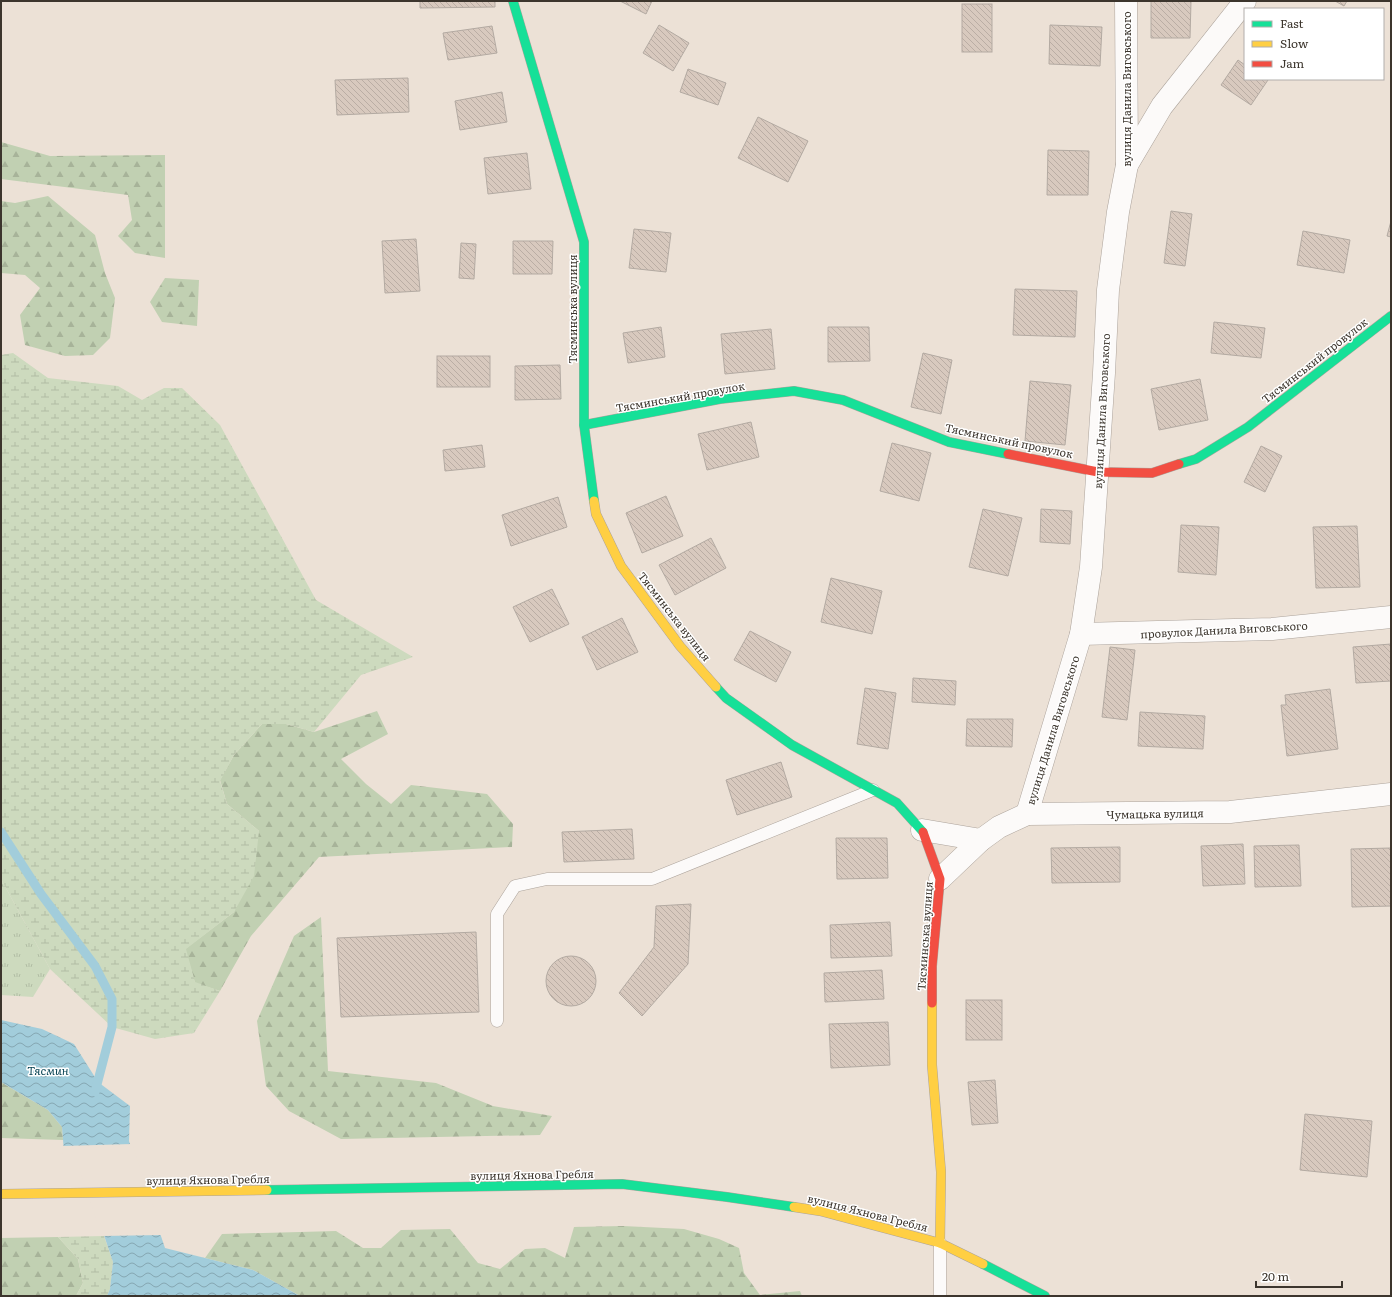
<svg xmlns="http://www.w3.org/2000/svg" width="1392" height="1297" font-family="Literata,serif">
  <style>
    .grass { fill: url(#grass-tufts) }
    .forest { fill: url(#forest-firs) }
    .wetland { fill: url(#wetland-marsh) }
    .water { fill: url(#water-waves) }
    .pier { fill: #ece1d6 }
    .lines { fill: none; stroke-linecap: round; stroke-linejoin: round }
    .stream { stroke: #a2cddb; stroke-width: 9 }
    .building { fill: url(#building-back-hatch); stroke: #b3aaa2 }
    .lane-casing { stroke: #aca39b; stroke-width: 13 }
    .street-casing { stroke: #aca39b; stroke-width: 23 }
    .fast-casing { stroke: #aca39b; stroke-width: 10 }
    .slow-casing { stroke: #aca39b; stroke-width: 10 }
    .jam-casing { stroke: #aca39b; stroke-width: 10 }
    .lane { stroke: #fcfaf9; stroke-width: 12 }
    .street { stroke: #fcfaf9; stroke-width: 22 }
    .fast { stroke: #16e098; stroke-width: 9 }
    .slow { stroke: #ffcf43; stroke-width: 9 }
    .jam { stroke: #f24e42; stroke-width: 9 }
    .labels { text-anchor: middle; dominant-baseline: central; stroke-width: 3; stroke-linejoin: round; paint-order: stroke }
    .street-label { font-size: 11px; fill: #3c352d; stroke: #fff }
    .water-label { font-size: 12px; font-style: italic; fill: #003e4f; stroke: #fff }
  </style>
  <defs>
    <pattern id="grass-tufts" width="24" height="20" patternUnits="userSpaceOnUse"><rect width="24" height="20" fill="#cddabe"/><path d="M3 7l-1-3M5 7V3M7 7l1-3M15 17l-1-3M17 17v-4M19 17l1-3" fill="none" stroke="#b1bca4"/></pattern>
    <pattern id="forest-firs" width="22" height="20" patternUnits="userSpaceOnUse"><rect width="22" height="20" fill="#c1d0b2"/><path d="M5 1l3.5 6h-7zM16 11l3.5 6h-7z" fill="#a7b399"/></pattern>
    <pattern id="wetland-marsh" width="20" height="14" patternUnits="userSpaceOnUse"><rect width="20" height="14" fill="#cddabe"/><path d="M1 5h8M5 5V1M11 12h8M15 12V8" fill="none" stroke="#b1bca4"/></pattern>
    <pattern id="water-waves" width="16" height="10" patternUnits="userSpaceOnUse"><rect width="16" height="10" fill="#a2cddb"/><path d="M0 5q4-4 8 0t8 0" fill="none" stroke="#85a7b2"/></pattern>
    <pattern id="building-back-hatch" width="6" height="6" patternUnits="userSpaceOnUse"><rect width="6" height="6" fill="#d8c9be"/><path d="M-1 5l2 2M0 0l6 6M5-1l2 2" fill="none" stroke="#baada4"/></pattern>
  </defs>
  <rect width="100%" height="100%" fill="#ece1d6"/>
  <polygon class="grass" points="1,879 50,969 33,997 1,995"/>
  <g class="forest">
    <polygon points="1,142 50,156 165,155 165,258 135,253 118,236 132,220 128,195 1,179"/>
    <polygon points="48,196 95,235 105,273 115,298 110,338 93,355 65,356 25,345 20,315 40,288 25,275 1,273 1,201 15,203"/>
    <polygon points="165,278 199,280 197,326 162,322 150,302"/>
    <polygon points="377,711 388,734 341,759 366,784 391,804 411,785 487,794 513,824 512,847 319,857 251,936 220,991 195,983 185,949 234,912 259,831 227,804 220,780 234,755 262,724 286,724 314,732"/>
    <polygon points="321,917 328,1071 436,1083 493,1106 552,1116 540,1135 341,1139 289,1111 266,1086 257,1021 294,936"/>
    <polygon points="1,1082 48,1110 62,1127 63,1140 1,1138"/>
    <polygon points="623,1226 684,1229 719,1239 739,1248 744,1273 760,1295 800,1291 802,1296 300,1296 253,1270 205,1258 222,1234 336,1231 363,1248 381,1248 401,1230 450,1229 478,1263 500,1269 525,1249 545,1248 565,1258 574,1227"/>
    <polygon points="58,1237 78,1259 83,1283 76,1296 1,1296 1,1238"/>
  </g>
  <g class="wetland">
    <polygon points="13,353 48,378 118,386 142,400 164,388 182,388 220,425 316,600 413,657 361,675 314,732 286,724 262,724 234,755 220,781 227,804 259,831 254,876 234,912 186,949 195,982 220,991 194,1033 155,1039 112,1027 50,969 1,879 1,355"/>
    <polygon points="104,1236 113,1262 110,1289 107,1296 76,1296 83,1283 78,1259 58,1237"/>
  </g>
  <polygon class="water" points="1,1020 42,1029 74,1044 98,1082 130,1106 129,1141 165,1248 253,1270 300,1296 107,1296 110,1289 113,1262 77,1155 64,1152 62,1127 48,1110 1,1082"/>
  <polygon class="pier" points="132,1144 163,1235 102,1236 75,1157 63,1154 62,1146"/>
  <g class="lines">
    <polyline class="stream" points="1,832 41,894 95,966 112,999 112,1027 95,1092"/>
  </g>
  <g class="building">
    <polygon points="420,1 495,1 495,7 420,8"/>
    <polygon points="620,1 652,1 646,14"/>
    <polygon points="1151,1 1191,1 1190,38 1151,38"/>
    <polygon points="1335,1 1347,1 1344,6"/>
    <rect x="962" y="4" width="30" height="48"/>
    <polygon points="659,25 689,43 673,71 643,53"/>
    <polygon points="1050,25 1102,27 1100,66 1049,64"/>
    <polygon points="492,26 497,53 448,60 443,33"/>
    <polygon points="1238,60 1245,65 1245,79 1266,79 1268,80 1251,105 1221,85"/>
    <polygon points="688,69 726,83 718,105 680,92"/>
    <polygon points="408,78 409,112 337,115 335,80"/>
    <polygon points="502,92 507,122 460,130 455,101"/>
    <polygon points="758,117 808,141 788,182 738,158"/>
    <polygon points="1048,150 1089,151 1088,195 1047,195"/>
    <polygon points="527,153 531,189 488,194 484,158"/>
    <polygon points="1171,211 1192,214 1185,266 1164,263"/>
    <polygon points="1391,221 1391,237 1387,236"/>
    <polygon points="634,229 671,233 666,272 629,268"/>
    <polygon points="1303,231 1350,240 1344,273 1297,265"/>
    <polygon points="416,239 420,291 385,293 382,241"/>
    <polygon points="513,241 553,241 552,274 513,274"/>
    <polygon points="461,243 476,244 474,279 459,278"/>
    <polygon points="1015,289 1077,291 1075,337 1013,335"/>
    <polygon points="1214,322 1265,328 1261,358 1211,353"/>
    <polygon points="661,327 665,357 628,363 623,333"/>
    <polygon points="828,327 869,327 870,361 828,362"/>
    <polygon points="771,329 775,369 725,374 721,334"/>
    <polygon points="923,353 952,360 941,414 911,407"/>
    <rect x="437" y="356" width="53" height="31"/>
    <polygon points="560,365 561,399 515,400 515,366"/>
    <polygon points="1200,379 1208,420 1159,430 1151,389"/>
    <polygon points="1030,381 1071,385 1065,445 1025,441"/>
    <polygon points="751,422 759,457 707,470 698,434"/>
    <polygon points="892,443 931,453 919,501 880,491"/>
    <polygon points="482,445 485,467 445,471 443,450"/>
    <polygon points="1261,446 1282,456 1265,492 1244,482"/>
    <polygon points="666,496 683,536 642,553 626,513"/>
    <polygon points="558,497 567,527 511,546 502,515"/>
    <polygon points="983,509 1022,518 1008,576 969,567"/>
    <polygon points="1041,509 1072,511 1070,544 1040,542"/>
    <polygon points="1181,525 1219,527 1216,575 1178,572"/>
    <polygon points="1357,526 1360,587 1316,588 1313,527"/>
    <polygon points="711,538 726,568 675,595 659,565"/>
    <polygon points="831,578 882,591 872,634 821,622"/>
    <polygon points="552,589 569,624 530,642 513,607"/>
    <polygon points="622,618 638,652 597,670 582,637"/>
    <polygon points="750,631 791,652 776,682 734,660"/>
    <polygon points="1391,644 1391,681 1356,683 1353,647"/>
    <polygon points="1110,647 1135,650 1127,720 1102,717"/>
    <polygon points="913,678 956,681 955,705 912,702"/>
    <polygon points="865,688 896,693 888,749 857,744"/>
    <polygon points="1330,689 1338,749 1287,756 1281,705 1286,705 1285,695"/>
    <polygon points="1140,712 1205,716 1203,749 1138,746"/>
    <polygon points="967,719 1013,719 1012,747 966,746"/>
    <polygon points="781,762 792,797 737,815 726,780"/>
    <polygon points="632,829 634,859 564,862 562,832"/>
    <polygon points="836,838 887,838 888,878 837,879"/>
    <polygon points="1243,844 1245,884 1203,886 1201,846"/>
    <polygon points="1299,845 1301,886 1255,887 1254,846"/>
    <polygon points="1120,847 1120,882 1052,883 1051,848"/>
    <polygon points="1391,848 1391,906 1352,907 1351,849"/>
    <polygon points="691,904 688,964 642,1016 619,993 654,947 656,906"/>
    <polygon points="890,922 892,956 831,958 830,925"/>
    <polygon points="476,932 479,1012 341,1017 337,938"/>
    <circle cx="571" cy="981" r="25"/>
    <polygon points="882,970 884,999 825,1002 824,973"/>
    <rect x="966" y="1000" width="36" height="40"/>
    <polygon points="888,1022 890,1065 831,1068 829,1024"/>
    <polygon points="995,1080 998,1123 972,1125 968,1082"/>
    <polygon points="1305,1114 1372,1121 1367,1177 1300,1170"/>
  </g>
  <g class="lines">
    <g class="lane-casing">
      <g id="lane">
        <polyline points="497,1021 497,914 515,886 547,879 652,879 873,790"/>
        <polyline points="940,1296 940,1243"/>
      </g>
    </g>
    <g class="street-casing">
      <g id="street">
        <polyline points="1127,165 1162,106 1245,1"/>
        <polyline points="1081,634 1272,629 1391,617"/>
        <polyline points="1027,814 1081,634 1091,567 1104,373 1108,290 1118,212 1127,165 1126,1"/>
        <polyline points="922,830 981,840"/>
        <polyline points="940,879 981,840 999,827 1027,814 1230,812 1391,794"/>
      </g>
    </g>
    <g class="fast-casing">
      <g id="fast">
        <polyline points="513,1 584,242 584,425 594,501"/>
        <polyline points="584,425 720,399 794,391 843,400 949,442 1008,454"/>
        <polyline points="1179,464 1196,459 1248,427 1391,316"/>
        <polyline points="716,687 726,698 792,745 897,803 923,832"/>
        <polyline points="267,1190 622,1184 727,1197 794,1207"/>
        <polyline points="983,1264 1045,1296"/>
      </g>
    </g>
    <g class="slow-casing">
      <g id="slow">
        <polyline points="594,501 596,514 621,566 680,646 716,687"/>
        <polyline points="932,1003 932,1065 941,1172 940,1243"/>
        <polyline points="1,1194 267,1190"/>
        <polyline points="794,1207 820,1211 940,1243 983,1264"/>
      </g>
    </g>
    <g class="jam-casing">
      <g id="jam">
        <polyline points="1008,454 1098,472 1152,473 1179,464"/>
        <polyline points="923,832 940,879 932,966 932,1003"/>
      </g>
    </g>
    <use href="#lane" class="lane"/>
    <use href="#street" class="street"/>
    <use href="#fast" class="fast"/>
    <use href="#slow" class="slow"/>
    <use href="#jam" class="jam"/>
  </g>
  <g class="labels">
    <g class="street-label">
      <text transform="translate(1126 89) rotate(-90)">вулиця Данила Виговського</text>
      <text transform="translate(572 309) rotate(-90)">Тясминська вулиця</text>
      <text transform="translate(1314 360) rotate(-38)">Тясминський провулок</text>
      <text transform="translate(680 396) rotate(-10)">Тясминський провулок</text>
      <text transform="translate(1101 411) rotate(-87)">вулиця Данила Виговського</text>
      <text transform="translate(1009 440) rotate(12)">Тясминський провулок</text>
      <text transform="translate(675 616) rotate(52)">Тясминська вулиця</text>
      <text transform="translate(1224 629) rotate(-3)">провулок Данила Виговського</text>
      <text transform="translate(1052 730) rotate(-73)">вулиця Данила Виговського</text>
      <text transform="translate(1155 813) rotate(-1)">Чумацька вулиця</text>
      <text transform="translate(924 936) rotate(-86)">Тясминська вулиця</text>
      <text transform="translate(532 1174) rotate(-1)">вулиця Яхнова Гребля</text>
      <text transform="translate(208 1179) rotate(-1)">вулиця Яхнова Гребля</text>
      <text transform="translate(868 1212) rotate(14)">вулиця Яхнова Гребля</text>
    </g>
    <g class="water-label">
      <text x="48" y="1070">Тясмин</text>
    </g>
  </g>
  <rect width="1392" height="1297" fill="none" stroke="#3c352d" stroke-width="4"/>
  <rect x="1244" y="8" width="140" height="72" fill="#ffffff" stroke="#b1aeab"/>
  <rect x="1252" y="21" width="20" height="6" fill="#16e098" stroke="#b1aeab"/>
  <text x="1280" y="28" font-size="12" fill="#3c352d">Fast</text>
  <rect x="1252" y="41" width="20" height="6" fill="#ffcf43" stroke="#b1aeab"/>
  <text x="1280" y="48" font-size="12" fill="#3c352d">Slow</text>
  <rect x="1252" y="61" width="20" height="6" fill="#f24e42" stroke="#b1aeab"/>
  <text x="1280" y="68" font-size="12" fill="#3c352d">Jam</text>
  <path d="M1256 1281v6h86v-6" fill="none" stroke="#3c352d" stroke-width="2"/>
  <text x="1262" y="1281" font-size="12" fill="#3c352d" stroke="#ffffff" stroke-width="3" paint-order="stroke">20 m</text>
</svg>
